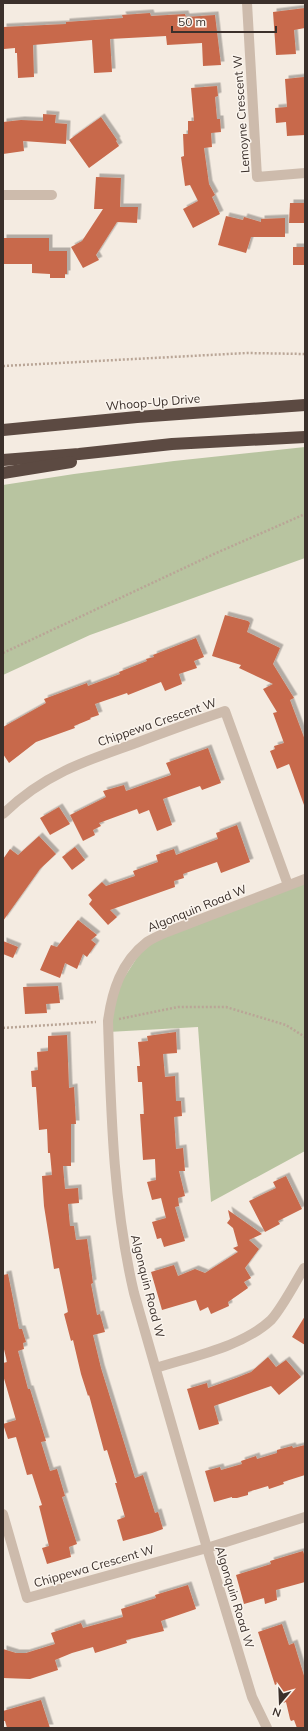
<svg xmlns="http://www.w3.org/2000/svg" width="308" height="1731" font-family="Mulish,sans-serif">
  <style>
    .green { fill: #b8c4a0 }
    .building { fill: #c8694b; filter: url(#shadow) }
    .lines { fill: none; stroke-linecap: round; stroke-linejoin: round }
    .path { stroke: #b9a596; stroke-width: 2.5; stroke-dasharray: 2 2; stroke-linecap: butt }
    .street { stroke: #cdbbac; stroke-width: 10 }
    .highway { stroke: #5c4a42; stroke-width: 12 }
    .labels { text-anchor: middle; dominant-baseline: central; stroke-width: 3; stroke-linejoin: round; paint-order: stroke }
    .street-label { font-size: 12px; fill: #3b302b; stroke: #fbf5ee }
  </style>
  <defs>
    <filter id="shadow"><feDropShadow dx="3.5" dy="-3.5" stdDeviation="0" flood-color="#0004"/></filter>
  </defs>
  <rect width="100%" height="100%" fill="#f4ebe1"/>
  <g class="green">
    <polygon points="305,447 305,558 90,635 3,675 3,485 74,474 174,461"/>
    <polygon points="305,879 305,1151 211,1202 198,1027 108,1032 111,998 147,942"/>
  </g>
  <g class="building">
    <polygon points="305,8 305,28 294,30 296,54 276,55 273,12"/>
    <polygon points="150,13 151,16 185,14 186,17 215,15 221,65 203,66 202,43 167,45 166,36 110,39 112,72 94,73 92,40 33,45 34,77 18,78 17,53 15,53 15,48 4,49 3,27 66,24 66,22 123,18 122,15"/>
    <polygon points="304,77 305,135 287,136 286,122 276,123 275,108 287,107 285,79"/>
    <polygon points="217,86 218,96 215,97 217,119 220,119 221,132 211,133 212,147 204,148 209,184 215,195 212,197 220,214 193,228 183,209 198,201 190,185 185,186 181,157 184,156 183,134 188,134 188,121 194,121 191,88"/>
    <polygon points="43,114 56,115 55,123 67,124 66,144 23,141 24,151 3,154 3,122 21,120 43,121"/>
    <polygon points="101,117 117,140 116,141 119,146 89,168 69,140"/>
    <polygon points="96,177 121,178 120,207 138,207 137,223 117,222 96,255 99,260 83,268 71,247 82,241 103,209 94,209"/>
    <polygon points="290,203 305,203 305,223 289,223"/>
    <polygon points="226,216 243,220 244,217 261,222 261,219 285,218 285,237 251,237 246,253 218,245"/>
    <polygon points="3,238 49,238 49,251 67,251 67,274 65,274 65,278 50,278 50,274 32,273 32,264 3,264"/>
    <rect x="293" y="247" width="12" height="18"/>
    <polygon points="225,615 248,621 250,623 247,632 280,648 273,664 294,698 290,700 305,740 305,805 304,805 289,764 277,769 270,751 275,749 274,746 284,743 273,713 277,712 263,689 273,684 239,668 241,665 212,656"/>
    <polygon points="196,638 204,657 194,661 197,668 179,674 182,684 165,691 161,682 128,695 127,693 95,704 99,715 90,718 91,719 74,726 75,728 36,742 9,763 3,754 3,727 46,703 44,699 87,683 88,686 120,674 119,672 147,661 146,659 154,657 153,655"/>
    <polygon points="208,748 221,783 202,790 200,786 163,799 172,825 157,831 149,810 139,814 137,809 99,823 101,826 93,830 95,835 83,841 70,815 106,797 103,791 124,785 126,791 171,775 166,763"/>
    <polygon points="59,807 70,824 50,835 40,818"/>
    <polygon points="237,825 250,862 221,873 217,862 183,874 184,878 174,881 175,887 110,910 117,917 108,925 89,904 92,900 88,895 102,882 106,886 135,876 133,871 158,862 156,855 174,849 176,855 218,839 216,833"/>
    <polygon points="39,836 56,854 40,869 3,921 3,859 10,849 18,855"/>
    <polygon points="75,847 85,860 72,870 62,857"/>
    <polygon points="78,920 97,935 91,940 96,944 87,957 83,954 77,969 65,963 60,978 40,970 51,945 57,947"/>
    <polygon points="3,941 18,947 13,958 3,954"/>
    <polygon points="58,986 60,1003 46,1004 47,1013 25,1014 23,987"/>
    <polygon points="176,1032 177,1053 163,1054 165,1077 175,1076 176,1101 181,1101 182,1116 174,1117 176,1149 183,1148 185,1171 179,1171 185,1196 178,1198 179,1206 175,1207 185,1241 164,1247 161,1238 157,1239 152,1222 166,1218 161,1198 152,1200 147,1182 156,1180 155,1159 143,1160 140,1114 144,1114 142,1082 138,1082 137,1066 140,1066 138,1042 148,1041 147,1036"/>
    <polygon points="67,1035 69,1088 74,1087 76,1124 71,1124 71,1166 63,1166 65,1189 78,1188 79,1203 68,1204 70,1226 74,1226 76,1240 87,1239 93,1283 91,1284 97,1315 100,1314 105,1332 93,1335 101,1368 135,1478 143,1475 155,1513 158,1512 163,1529 152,1533 123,1541 117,1520 125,1517 115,1483 117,1483 107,1450 104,1451 89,1395 88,1396 81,1374 73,1340 71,1341 64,1314 68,1312 59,1268 54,1269 44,1206 42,1176 52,1175 50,1153 48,1153 47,1129 39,1130 36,1087 32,1087 31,1071 38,1070 37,1052 48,1051 48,1036"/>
    <polygon points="286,1176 302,1209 278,1221 280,1224 265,1232 249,1201 276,1188 273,1182"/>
    <polygon points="228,1210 262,1234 249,1240 259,1249 245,1268 251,1278 244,1282 248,1288 228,1302 229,1306 211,1314 208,1307 200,1311 196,1300 162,1310 151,1272 174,1265 178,1276 195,1269 205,1273 238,1252 233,1248 238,1246 233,1228 227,1223 230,1219"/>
    <polygon points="8,1274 19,1329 22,1329 26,1342 23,1343 24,1349 18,1351 28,1389 30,1389 46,1441 41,1442 50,1471 57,1469 65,1496 62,1497 77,1544 69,1547 71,1557 47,1564 42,1548 49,1546 39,1506 42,1505 32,1474 27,1475 16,1437 8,1439 3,1424 16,1420 3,1375 3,1363 7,1362 3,1345 3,1275"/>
    <polygon points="305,1316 305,1345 292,1337"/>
    <polygon points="268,1357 276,1367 286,1360 301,1377 279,1395 271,1386 214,1406 219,1424 199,1430 187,1389 207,1383 208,1388 236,1378 251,1372"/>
    <polygon points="305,1445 305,1475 283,1482 284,1484 269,1489 268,1486 248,1492 248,1495 237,1498 232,1498 232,1497 214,1502 205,1471 220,1467 221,1470 242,1464 241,1461 256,1456 257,1459 277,1453 277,1450 292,1446 293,1448"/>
    <polygon points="303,1551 305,1557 305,1582 276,1590 277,1600 265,1604 264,1598 244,1604 236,1575 271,1564 270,1561"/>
    <polygon points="188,1585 196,1609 161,1621 164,1631 126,1640 127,1643 95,1653 93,1647 72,1653 55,1660 58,1670 30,1679 3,1678 3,1649 16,1653 26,1653 55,1644 51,1633 81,1623 83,1628 123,1617 121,1609 156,1598 155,1595"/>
    <polygon points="282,1624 289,1645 294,1643 305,1679 305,1728 297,1728 294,1720 291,1721 290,1719 286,1702 283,1703 277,1684 275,1685 258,1632"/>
    <polygon points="41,1700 50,1728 7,1728 5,1721 3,1721 3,1711"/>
  </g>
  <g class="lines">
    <g class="path">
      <polyline points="3,366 247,353 305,354"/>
      <polyline points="3,653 214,554 305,514"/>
      <polyline points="119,1019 178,1007 226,1007 286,1025 305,1037"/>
      <polyline points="3,1028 96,1022"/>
    </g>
    <g class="street">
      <polyline points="247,3 257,177 305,173"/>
      <polyline points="3,195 52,195"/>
      <path d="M3 814C43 775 84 761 136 743 165 732 195 721 225 711L288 885"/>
      <path d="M156 1368C193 1356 242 1347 271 1320 282 1308 295 1283 304 1268"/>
      <polyline points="3,1514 27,1598 207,1548 305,1517"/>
      <path d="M267 1728 252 1697 207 1548 134 1293C113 1204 111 1112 108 1021 112 991 121 962 147 942 153 938 160 935 167 932L305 879"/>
    </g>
    <g class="highway">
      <polyline points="3,430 137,417 305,405"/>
      <polyline points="3,460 79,454 172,444 305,437"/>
      <polyline points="3,473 71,462"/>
    </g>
  </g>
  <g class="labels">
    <g class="street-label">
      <text transform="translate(241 114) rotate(-94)">Lemoyne Crescent W</text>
      <text transform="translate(153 402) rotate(-5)">Whoop-Up Drive</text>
      <text transform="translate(157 722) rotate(-19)">Chippewa Crescent W</text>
      <text transform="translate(197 908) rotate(-22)">Algonquin Road W</text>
      <text transform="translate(148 1286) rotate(76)">Algonquin Road W</text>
      <text transform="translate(94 1566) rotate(-16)">Chippewa Crescent W</text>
      <text transform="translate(235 1597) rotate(73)">Algonquin Road W</text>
    </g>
  </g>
  <rect width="308" height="1731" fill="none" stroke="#3b302b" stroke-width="8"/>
  <g transform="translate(280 1703) rotate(199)" stroke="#fbf5ee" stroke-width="3" paint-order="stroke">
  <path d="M0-3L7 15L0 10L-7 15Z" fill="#3b302b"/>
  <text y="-6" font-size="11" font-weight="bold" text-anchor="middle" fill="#3b302b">N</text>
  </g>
  <path d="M172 26v6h104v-6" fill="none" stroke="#3b302b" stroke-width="2"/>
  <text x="178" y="26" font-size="12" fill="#3b302b" stroke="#fbf5ee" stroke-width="3" paint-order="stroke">50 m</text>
</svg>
